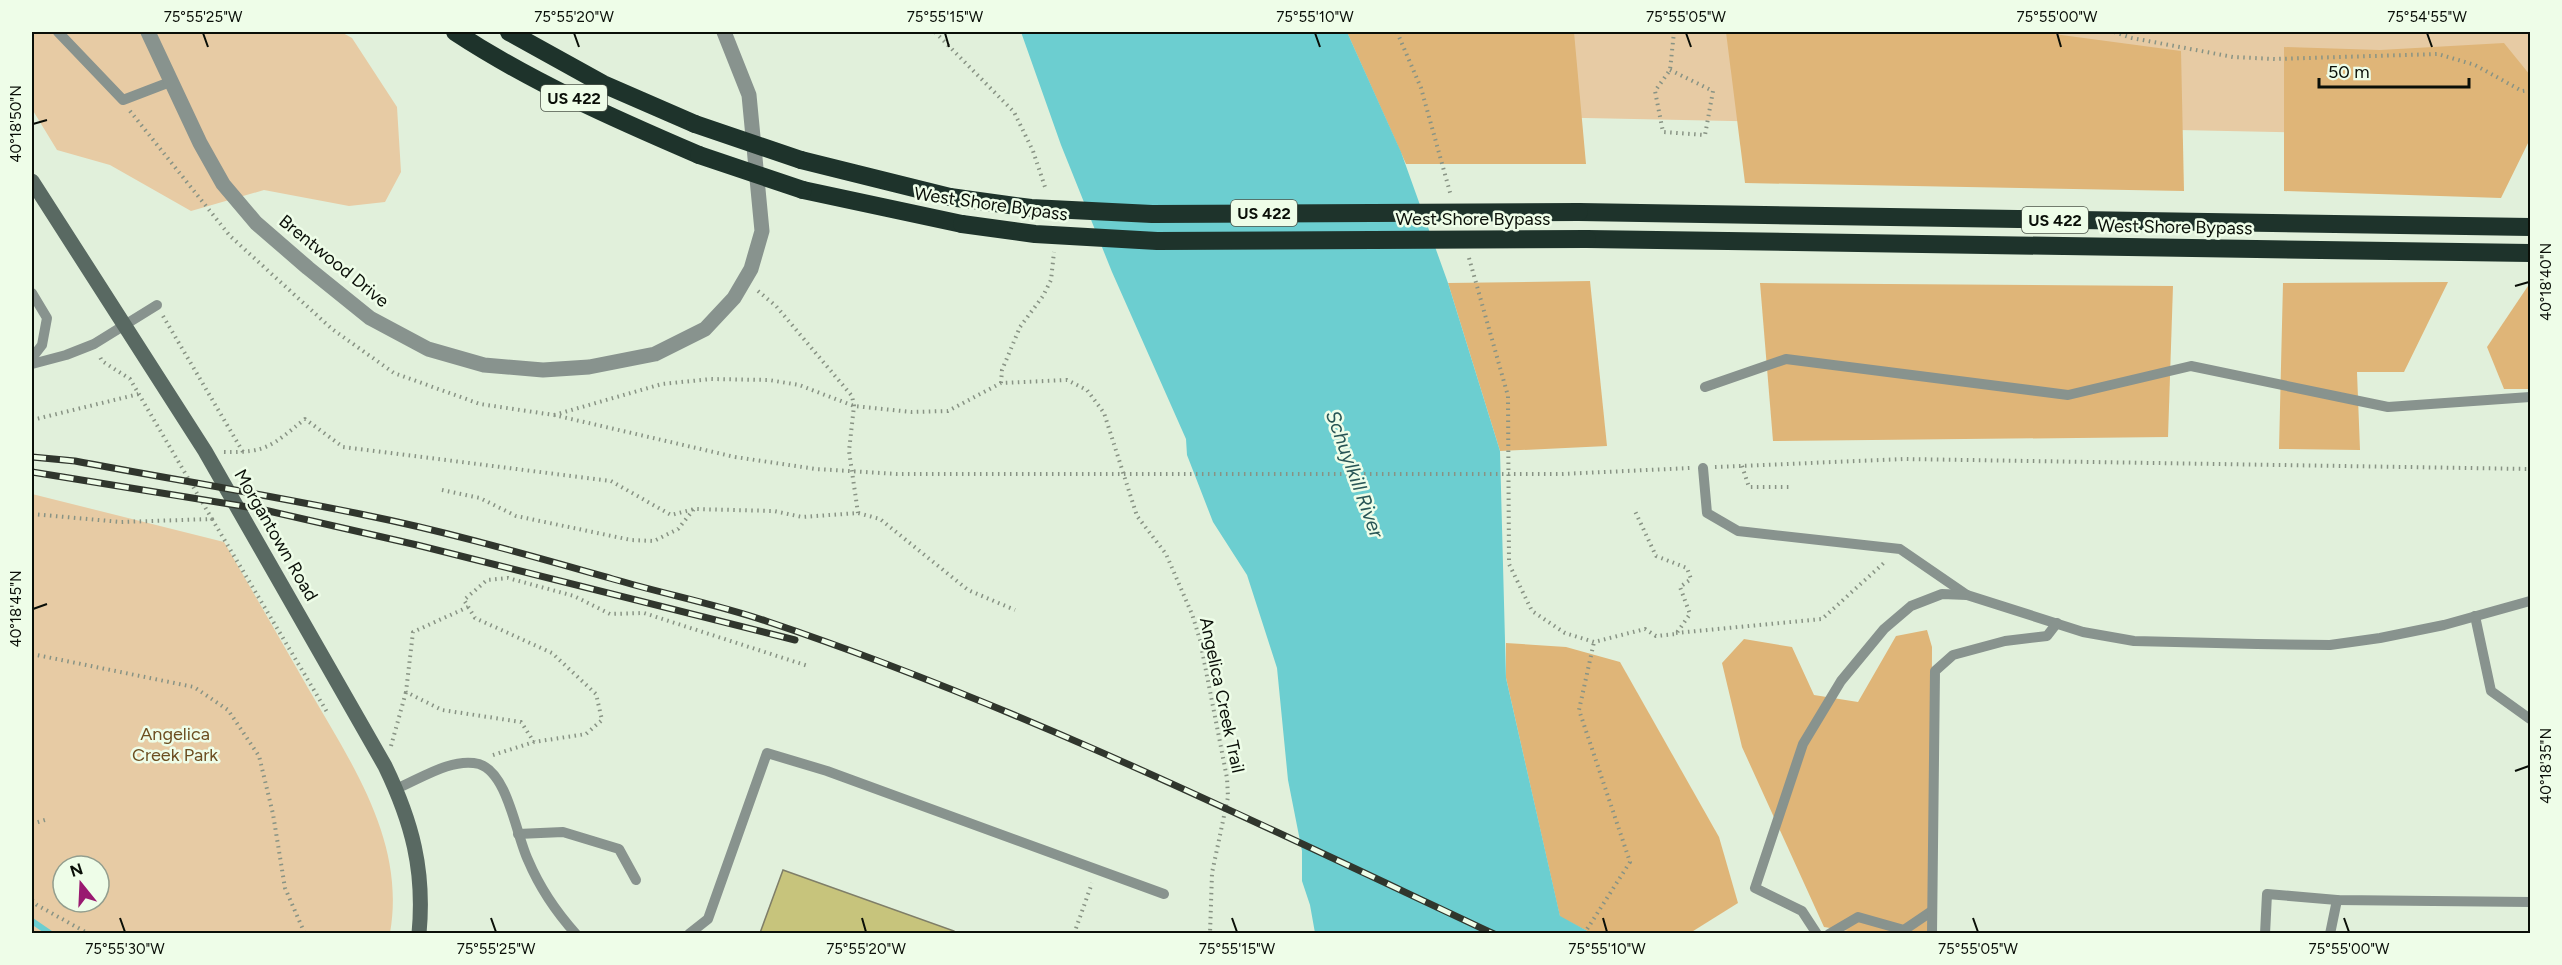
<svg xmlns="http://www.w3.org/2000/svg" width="2562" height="965" font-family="Figtree,sans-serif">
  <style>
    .green { fill: #e7cba4; fill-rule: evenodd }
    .forest { fill: #dfb578 }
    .water { fill: #6cced0 }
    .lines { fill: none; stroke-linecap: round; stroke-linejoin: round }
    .stream { stroke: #6cced0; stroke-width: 6 }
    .building { fill: #c7c47c; stroke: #7f7e68; stroke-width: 1.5 }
    .path { stroke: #889384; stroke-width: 4; stroke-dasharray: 1.5 4.5; stroke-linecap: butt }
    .lane { stroke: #88938e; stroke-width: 10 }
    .street { stroke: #88938e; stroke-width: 15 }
    .secondary { stroke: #596962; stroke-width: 15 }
    .highway { stroke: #1e332b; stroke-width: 18 }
    .rail-casing { stroke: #30362d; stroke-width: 7 }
    .rail { stroke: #eefde8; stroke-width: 4.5; stroke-dasharray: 14; stroke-linecap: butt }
    .path-bridge { stroke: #889384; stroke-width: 4; stroke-dasharray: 1.5 4.5; stroke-linecap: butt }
    .highway-bridge { stroke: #1e332b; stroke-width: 18 }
    .ticks { fill: none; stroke: #0a0f08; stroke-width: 2 }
    .labels { text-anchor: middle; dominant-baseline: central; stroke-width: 5; stroke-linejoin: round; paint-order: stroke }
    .shield { fill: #eefde8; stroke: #4e564b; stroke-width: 1.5 }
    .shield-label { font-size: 16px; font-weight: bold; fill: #0a0f08 }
    .street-label { font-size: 18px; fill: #0a0f08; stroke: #eefde8 }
    .park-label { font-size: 18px; fill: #6c4e20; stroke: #eefde8 }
    .water-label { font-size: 20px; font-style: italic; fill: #285555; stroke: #eefde8 }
    .neatline { fill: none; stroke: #0a0f08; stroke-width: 2 }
    .ticks-label { font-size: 15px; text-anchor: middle; fill: #0a0f08 }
  </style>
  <rect width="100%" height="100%" fill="#e1f0db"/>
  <g class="green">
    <polygon points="32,32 341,32 352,38 397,107 401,172 385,202 349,206 264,190 191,211 110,165 57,150 32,109"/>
    <polygon points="1347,32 2530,32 2530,137 1384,114"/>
    <path d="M32 494 224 542C252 590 280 639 308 688 352 764 406 842 390 933H32ZM63 866H99V902H63Z"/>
  </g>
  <g class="forest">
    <polygon points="1347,32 1574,32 1586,164 1406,164"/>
    <polygon points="1726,32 2039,32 2181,51 2184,191 1745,183"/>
    <polygon points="2504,43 2530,75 2530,139 2501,198 2284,191 2284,47 2380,50"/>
    <polygon points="1590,281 1607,446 1500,451 1448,283"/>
    <polygon points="2448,282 2404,372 2357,372 2360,450 2279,449 2283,283"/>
    <polygon points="1760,283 2173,286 2168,437 1773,441"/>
    <polygon points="2528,286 2530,286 2530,389 2504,389 2487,347"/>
    <polygon points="1927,630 1932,647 1931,933 1860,933 1824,927 1742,747 1722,663 1744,639 1792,647 1814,695 1858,702 1896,636"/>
    <polygon points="1506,643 1566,647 1620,662 1719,837 1738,903 1690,933 1591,933 1560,917 1506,678"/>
  </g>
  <polygon class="water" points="1021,32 1347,32 1401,152 1448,283 1500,451 1506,678 1560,916 1591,933 1315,933 1310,905 1302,881 1302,851 1288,780 1277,668 1247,575 1213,522 1187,455 1186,439 1112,272 1061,145"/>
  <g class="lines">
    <polyline class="stream" points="32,921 51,934"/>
  </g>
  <polygon class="building" points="783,870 954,931 954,933 760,933"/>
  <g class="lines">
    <g class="path">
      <polyline points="935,32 1014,112 1033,151 1046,190"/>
      <polyline points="1397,32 1421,88 1451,196"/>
      <polyline points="2114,32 2132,38 2233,57 2275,59 2438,54 2475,65 2522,91 2530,90"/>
      <polyline points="1670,70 1713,91 1705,135 1663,132 1655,91 1670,70 1674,32"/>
      <polyline points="130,111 230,236 332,329 394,373 480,404 554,415 735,457"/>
      <polyline points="1469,258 1508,396 1509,564 1532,611 1565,633 1594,642 1645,629 1656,636 1676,634 1690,614 1680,587 1691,579 1687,568 1656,556 1634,509"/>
      <polyline points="758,291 776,306 852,396 854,406 849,451 858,513"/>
      <polyline points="163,316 243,452"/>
      <polyline points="1001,383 1002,370 1020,327 1043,296 1051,280 1054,252"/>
      <polyline points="554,415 662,384 711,379 769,380 799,385 854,406 912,412 948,411 1001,383 1067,380 1087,390 1104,413 1137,516 1166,554 1192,614 1200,640 1227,778 1228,797 1212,873 1210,934"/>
      <polyline points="32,420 139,394"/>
      <path d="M224 452C268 453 272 445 305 419L343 447 611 481 671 515 694 509 774 511 802 517 858 513 880 519 968 590 1015 610"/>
      <polyline points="1742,466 1749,487 1790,487"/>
      <polyline points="1715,467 1904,459 2530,469"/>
      <polyline points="1562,474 1690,468"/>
      <polyline points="442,490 480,498 516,516 631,540 654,541 678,529 694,509"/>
      <polyline points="32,514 121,522 212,519 130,379 102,361 100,357"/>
      <polyline points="212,519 327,712"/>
      <polyline points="468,607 413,632 406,692 442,710 521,722 534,742"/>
      <polyline points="1676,633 1822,619 1886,561"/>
      <polyline points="32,654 194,687 228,710 259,756 273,814 285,888 305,934"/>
      <polyline points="391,746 406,692"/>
      <polyline points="493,755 534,742 586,734 602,720 596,694 552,653 475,618 464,600 487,580 508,578 574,596 610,614 644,613 808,666"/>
      <polyline points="32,824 48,819"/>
      <polyline points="32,900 37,905 89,934"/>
      <polyline points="1074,934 1092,883"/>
      <polyline points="1584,934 1630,862 1579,710 1594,642"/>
    </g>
    <g class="lane">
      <polyline points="58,32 123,100 170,82"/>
      <polyline points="32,293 47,318 42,345 32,358"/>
      <polyline points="32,364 66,355 94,344 157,305"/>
      <polyline points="1705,387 1786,359 2068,395 2191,366 2388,407 2530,397"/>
      <polyline points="1703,468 1707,513 1738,531 1900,549 1967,595"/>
      <polyline points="2475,616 2491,691 2530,719"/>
      <path d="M396 789C420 779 452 757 479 764 508 773 516 835 528 860 539 886 557 913 576 934"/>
      <polyline points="518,834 563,832 619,849 636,880"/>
      <polyline points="689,934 708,919 767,753 827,771 1164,894"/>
      <polyline points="1817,934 1802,911 1755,888 1803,744 1841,681 1884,629 1911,606 1942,594 1967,595 2083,632 2134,641 2257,644 2330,645 2380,638 2444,625 2530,601"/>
      <polyline points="1829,934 1858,917 1904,930 1932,911"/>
      <polyline points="1932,934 1935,671 1953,655 2005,641 2047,636 2057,623"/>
      <polyline points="2265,934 2267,894 2337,900 2530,902"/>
      <polyline points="2330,934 2337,900"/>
    </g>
    <polyline class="street" points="148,32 200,143 223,184 256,223 308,268 370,318 428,349 484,365 543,370 589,367 655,354 705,329 734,298 751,269 762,231 749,95 724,32"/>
    <path class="secondary" d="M32 181 205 451 385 766C412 822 425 870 419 934"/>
    <g class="highway">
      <path d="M455 32C531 82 615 119 699 155"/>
      <polyline points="509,32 603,84 695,124"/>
      <polyline points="801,160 950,197"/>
      <polyline points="803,190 962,224"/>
      <polyline points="1579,212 2530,227"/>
      <polyline points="1587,239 2530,253"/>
    </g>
    <g class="rail-casing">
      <g id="rail">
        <path d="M32 457 75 461C171 479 268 495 365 515 449 532 531 556 613 579 664 594 716 604 766 621 1017 705 1255 822 1494 934"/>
        <polyline points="32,472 260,509 417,545 795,640"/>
      </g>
    </g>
    <use href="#rail" class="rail"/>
    <polyline class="path-bridge" points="735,457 816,469 897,474 1562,474"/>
    <g class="highway-bridge">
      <polyline points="695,124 801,160"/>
      <polyline points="699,155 803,190"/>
      <polyline points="950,197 1031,208 1152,214 1579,212"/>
      <polyline points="962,224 1035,234 1157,241 1587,239"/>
    </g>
  </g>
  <path class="ticks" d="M203 33 208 47M574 33 579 47M945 33 949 47M1315 33 1320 47M1686 33 1691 47M2057 33 2061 47M2427 33 2432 47M33 124 47 120M2515 286 2529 282M33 609 47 604M2515 771 2529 766M120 918 125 932M491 918 496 932M862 918 866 932M1232 918 1237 932M1603 918 1607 932M1973 918 1978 932M2344 918 2349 932"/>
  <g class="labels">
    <g class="shield">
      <rect x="541" y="85" width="66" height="26" rx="4.5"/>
      <rect x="1231" y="200" width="66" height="26" rx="4.5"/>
      <rect x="2022" y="207" width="66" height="26" rx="4.5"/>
    </g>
    <g class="shield-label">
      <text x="574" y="98">US 422</text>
      <text x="1264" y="213">US 422</text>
      <text x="2055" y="220">US 422</text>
    </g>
    <g class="street-label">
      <text transform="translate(991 204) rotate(8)">West Shore Bypass</text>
      <text x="1473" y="219">West Shore Bypass</text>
      <text transform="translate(2175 227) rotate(1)">West Shore Bypass</text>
      <text transform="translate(334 261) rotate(39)">Brentwood Drive</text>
      <text transform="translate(276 535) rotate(60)">Morgantown Road</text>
      <text transform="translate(1222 695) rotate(78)">Angelica Creek Trail</text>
    </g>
    <g class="park-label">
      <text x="175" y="734">Angelica<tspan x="175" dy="21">Creek Park</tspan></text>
    </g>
    <g class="water-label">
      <text transform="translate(1355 474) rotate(70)">Schuylkill River</text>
    </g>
  </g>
  <rect width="2562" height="965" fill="none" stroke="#eefde8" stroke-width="66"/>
  <g transform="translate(81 884) rotate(342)"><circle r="28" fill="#eefde8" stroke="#939e8e" stroke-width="1.5"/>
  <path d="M0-4.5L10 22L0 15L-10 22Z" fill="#991970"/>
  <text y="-9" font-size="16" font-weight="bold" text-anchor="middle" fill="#0a0f08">N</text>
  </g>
  <path d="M2319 78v9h150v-9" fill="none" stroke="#0a0f08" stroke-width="3"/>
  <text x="2328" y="78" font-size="18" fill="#0a0f08" stroke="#eefde8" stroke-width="4.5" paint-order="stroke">50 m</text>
  <rect x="33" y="33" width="2496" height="899" class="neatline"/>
  <g class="ticks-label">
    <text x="203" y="22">75°55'25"W</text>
    <text x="574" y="22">75°55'20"W</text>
    <text x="945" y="22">75°55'15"W</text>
    <text x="1315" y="22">75°55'10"W</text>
    <text x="1686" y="22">75°55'05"W</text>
    <text x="2057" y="22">75°55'00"W</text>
    <text x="2427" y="22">75°54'55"W</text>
    <text transform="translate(16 124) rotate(-90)" y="5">40°18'50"N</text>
    <text transform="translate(2546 282) rotate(-90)" y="5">40°18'40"N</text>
    <text transform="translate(16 609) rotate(-90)" y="5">40°18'45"N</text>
    <text transform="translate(2546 766) rotate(-90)" y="5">40°18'35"N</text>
    <text x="125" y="954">75°55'30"W</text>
    <text x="496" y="954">75°55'25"W</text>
    <text x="866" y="954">75°55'20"W</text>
    <text x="1237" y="954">75°55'15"W</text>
    <text x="1607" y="954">75°55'10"W</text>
    <text x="1978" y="954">75°55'05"W</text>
    <text x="2349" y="954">75°55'00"W</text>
  </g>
</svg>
